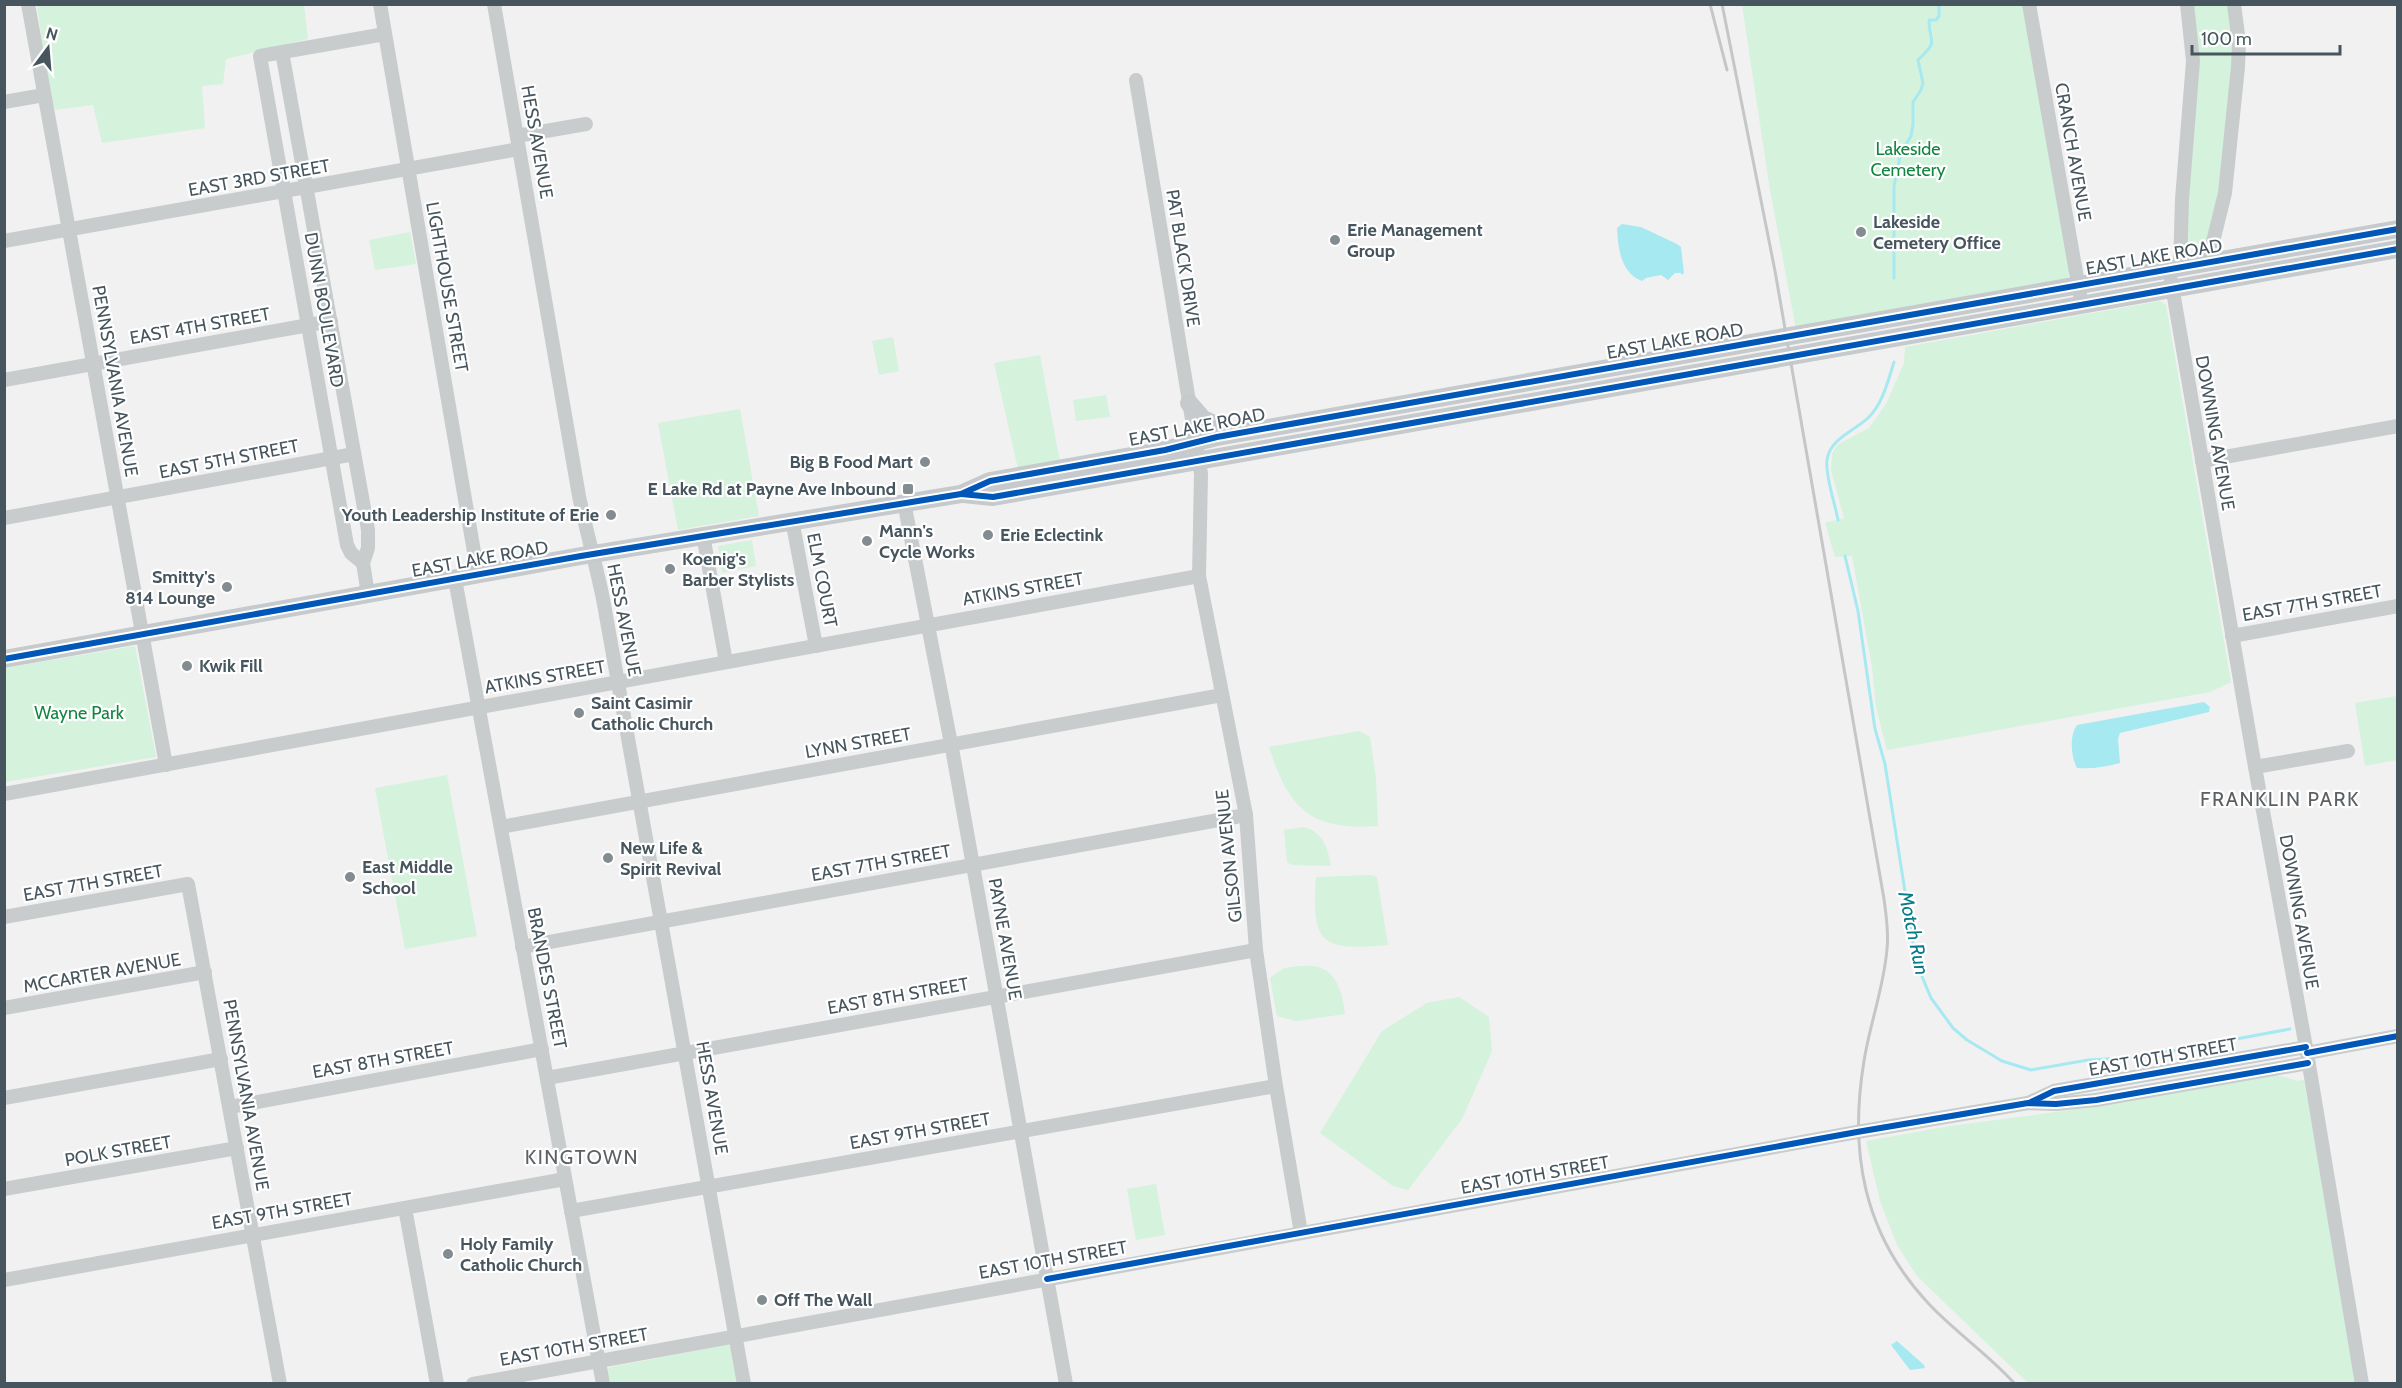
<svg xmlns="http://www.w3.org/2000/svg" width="2402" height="1388" font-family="Cabin,sans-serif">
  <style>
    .green { fill: #d4f2dc }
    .water { fill: #a7e9f1 }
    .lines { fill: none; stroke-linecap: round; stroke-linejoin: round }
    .stream { stroke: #a7e9f1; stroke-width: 3 }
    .minor { stroke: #c8cccd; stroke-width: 14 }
    .major { stroke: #c6cacc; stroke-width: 18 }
    .rail { stroke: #c4c6c7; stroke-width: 3 }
    .cycleway-casing { stroke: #fff; stroke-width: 10 }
    .cycleway { stroke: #0057b8; stroke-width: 6 }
    .poi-dot { fill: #828c91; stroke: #fff; stroke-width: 2 }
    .labels { text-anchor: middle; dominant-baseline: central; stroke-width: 4.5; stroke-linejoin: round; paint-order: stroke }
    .street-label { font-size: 18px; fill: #47565e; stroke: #fff }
    .park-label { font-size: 18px; fill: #128540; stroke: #fff }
    .poi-label { font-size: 18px; font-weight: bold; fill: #47565e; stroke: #fff; text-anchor: start }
    .neighbourhood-label { font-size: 20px; letter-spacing: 1.5px; fill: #5c6165; stroke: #fff }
    .water-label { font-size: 20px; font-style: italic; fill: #087d8a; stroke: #fff }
  </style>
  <rect width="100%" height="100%" fill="#f1f1f1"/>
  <g class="green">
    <polygon points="37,5 304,5 308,39 226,59 223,84 202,86 205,128 102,143 93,105 55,110 49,89"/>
    <polygon points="1742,5 2025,5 2069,271 2068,280 1796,329 1770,190"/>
    <polygon points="2191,5 2230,5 2235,55 2221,182 2209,235 2203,245 2197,247 2189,244 2186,237"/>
    <polygon points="410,232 416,264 375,270 369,240"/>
    <polygon points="2160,301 2166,305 2231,682 2210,692 1887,750 1876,707 1872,667 1852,556 1835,557 1825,523 1844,518 1831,470 1832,454 1837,445 1869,428 1887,402 1904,363 1905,347"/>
    <polygon points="893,337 899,371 879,375 872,341"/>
    <polygon points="1040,355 1060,462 1018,469 994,363"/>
    <polygon points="1106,395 1110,417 1076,421 1073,400"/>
    <polygon points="740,409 759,516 678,530 658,423"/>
    <polygon points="752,540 756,566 722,573 718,546"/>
    <polygon points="135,646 156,757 5,782 5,668"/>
    <polygon points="2397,696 2397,760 2365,766 2355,703"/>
    <path d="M1359 731 1370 737 1376 778 1378 826C1310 831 1289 809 1269 747Z"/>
    <polygon points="447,775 477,936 405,949 375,788"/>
    <path d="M1304 827C1324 833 1327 847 1331 866L1292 865 1287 862 1284 830Z"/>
    <path d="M1371 875 1377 877 1388 945C1322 951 1311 945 1316 877Z"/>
    <path d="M1299 966C1305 966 1312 965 1318 967 1338 972 1343 997 1345 1014L1296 1021 1277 1016 1270 978 1284 968Z"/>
    <polygon points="1459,997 1489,1017 1492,1051 1462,1119 1408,1190 1393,1186 1320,1133 1382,1031 1427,1003"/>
    <polygon points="2276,1075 2298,1081 2304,1080 2357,1383 2028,1383 1917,1276 1897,1245 1880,1201 1866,1141 1950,1126 2086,1108"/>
    <polygon points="1156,1184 1165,1235 1136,1240 1127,1189"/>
    <polygon points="726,1345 731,1346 739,1383 607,1383 607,1369 611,1367"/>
  </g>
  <g class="water">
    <path d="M1622 224 1641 227 1677 244 1681 247 1684 273 1682 275 1681 273H1675L1668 280 1661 275 1646 278 1642 281C1621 273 1618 249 1617 228Z"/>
    <path d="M2204 702 2210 707 2209 712 2120 733 2118 739 2120 763C2106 767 2092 769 2077 768 2071 757 2069 736 2077 725Z"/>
    <polygon points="1897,1341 1924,1365 1925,1368 1910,1370 1891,1345"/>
  </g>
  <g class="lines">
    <g class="stream">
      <path d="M1894 278V186L1901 152 1911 136 1913 124V102L1921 90 1923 83 1918 60C1940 39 1929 45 1929 20H1936L1939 16V4"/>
      <path d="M1838 520C1835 503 1825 476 1827 460 1830 438 1855 431 1869 417 1883 403 1888 381 1894 362"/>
      <polyline points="1845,556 1858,611 1875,729 1885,764 1916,962 1931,998 1953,1028 1967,1040 2002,1061 2031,1070 2088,1060 2140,1057 2290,1029"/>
    </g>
    <g class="minor">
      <polyline points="28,4 166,765"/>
      <polyline points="380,4 478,575"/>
      <path d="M494 4 579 496C586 531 596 564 603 599L744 1384"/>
      <polyline points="2029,4 2080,295"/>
      <polyline points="282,52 368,530 368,548 363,563 368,594"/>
      <polyline points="1136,80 1201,474 1199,576 1246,815 1256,950 1276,1086 1301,1233"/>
      <polyline points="4,102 44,95"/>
      <polyline points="517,136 586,124"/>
      <polyline points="4,241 519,149"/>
      <polyline points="2208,262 2225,193 2238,67 2239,43 2234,4"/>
      <polyline points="2180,267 2182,199 2193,61 2187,4"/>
      <polyline points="2171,280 2255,767 2307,1053 2362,1384"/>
      <polyline points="4,380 331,321"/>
      <polyline points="2202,461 2398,426"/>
      <polyline points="904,502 953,754 1066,1384"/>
      <polyline points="4,518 354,454"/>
      <polyline points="792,520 816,646"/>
      <polyline points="703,535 726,662"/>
      <polyline points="363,563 351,553 347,545 260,56 385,34"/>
      <polyline points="455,579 603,1384"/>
      <polyline points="2232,636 2398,606"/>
      <polyline points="2255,767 2348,751"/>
      <polyline points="4,794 1199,576"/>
      <polyline points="501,827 1222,695"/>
      <polyline points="4,917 188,884 280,1384"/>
      <polyline points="522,947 1246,815"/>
      <polyline points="4,1008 205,972"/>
      <polyline points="2307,1053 2398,1036"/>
      <polyline points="547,1078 1256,950"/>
      <polyline points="4,1098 221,1059"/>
      <polyline points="2030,1102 2054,1091 2306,1047"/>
      <polyline points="230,1107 542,1049"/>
      <polyline points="4,1189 237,1148"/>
      <polyline points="405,1208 437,1384"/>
      <polyline points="571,1211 1276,1086"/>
      <polyline points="4,1280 565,1179"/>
      <polyline points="473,1384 1857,1132 2028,1103 2056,1104 2096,1100 2308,1063"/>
    </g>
    <g class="major">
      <polyline points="1189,403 1203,419 1234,433"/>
      <polyline points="963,494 993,497 2398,249"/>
      <polyline points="4,659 581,556 961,494 990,481 1165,450 1217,437 2398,229"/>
    </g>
    <g class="rail">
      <polyline points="1710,4 1727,70"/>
      <path d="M1722 4 1775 271 1884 899C1886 915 1889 932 1887 949 1884 987 1870 1023 1864 1061 1849 1152 1863 1233 1928 1303 1955 1332 1988 1354 2015 1384"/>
    </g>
    <g class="cycleway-casing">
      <g id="cycleway">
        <polyline points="961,494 993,497 2398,249"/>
        <polyline points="4,659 581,556 961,494 990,481 1165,450 1217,437 2398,229"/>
        <polyline points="2307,1053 2398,1036"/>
        <polyline points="2031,1102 2054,1091 2306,1047"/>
        <polyline points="1047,1279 1857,1132 2028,1103 2056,1104 2096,1100 2308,1063"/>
      </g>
    </g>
    <use href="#cycleway" class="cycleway"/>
  </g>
  <g class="poi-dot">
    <circle cx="1861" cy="232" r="6"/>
    <circle cx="1335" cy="240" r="6"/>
    <circle cx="925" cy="462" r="6"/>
    <rect x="902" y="483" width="12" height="12" rx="3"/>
    <circle cx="611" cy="515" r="6"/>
    <circle cx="988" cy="535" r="6"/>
    <circle cx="867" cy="541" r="6"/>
    <circle cx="670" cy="569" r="6"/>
    <circle cx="227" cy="587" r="6"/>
    <circle cx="187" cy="666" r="6"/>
    <circle cx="579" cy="713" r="6"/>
    <circle cx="608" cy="858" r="6"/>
    <circle cx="350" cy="877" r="6"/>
    <circle cx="448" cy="1254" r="6"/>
    <circle cx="762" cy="1300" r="6"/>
  </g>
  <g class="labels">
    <g class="street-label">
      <text transform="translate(537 142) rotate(80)">HESS AVENUE</text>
      <text transform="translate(2073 152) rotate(80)">CRANCH AVENUE</text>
      <text transform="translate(259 178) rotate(-10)">EAST 3RD STREET</text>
      <text transform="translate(2154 257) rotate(-10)">EAST LAKE ROAD</text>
      <text transform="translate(1183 258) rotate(81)">PAT BLACK DRIVE</text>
      <text transform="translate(447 287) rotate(80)">LIGHTHOUSE STREET</text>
      <text transform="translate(324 310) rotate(80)">DUNN BOULEVARD</text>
      <text transform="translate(200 326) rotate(-10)">EAST 4TH STREET</text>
      <text transform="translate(1675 341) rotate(-10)">EAST LAKE ROAD</text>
      <text transform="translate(115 381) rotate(80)">PENNSYLVANIA AVENUE</text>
      <text transform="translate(1197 427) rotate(-11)">EAST LAKE ROAD</text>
      <text transform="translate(2215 433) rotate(80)">DOWNING AVENUE</text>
      <text transform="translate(229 459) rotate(-11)">EAST 5TH STREET</text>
      <text transform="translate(480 559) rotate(-10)">EAST LAKE ROAD</text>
      <text transform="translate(822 580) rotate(79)">ELM COURT</text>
      <text transform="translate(1023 589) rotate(-10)">ATKINS STREET</text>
      <text transform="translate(2312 603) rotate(-10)">EAST 7TH STREET</text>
      <text transform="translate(624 620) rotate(79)">HESS AVENUE</text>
      <text transform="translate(545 677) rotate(-10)">ATKINS STREET</text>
      <text transform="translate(858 743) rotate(-10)">LYNN STREET</text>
      <text transform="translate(1229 856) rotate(-96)">GILSON AVENUE</text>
      <text transform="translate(881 863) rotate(-10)">EAST 7TH STREET</text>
      <text transform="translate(93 883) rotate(-10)">EAST 7TH STREET</text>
      <text transform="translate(2299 912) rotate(80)">DOWNING AVENUE</text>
      <text transform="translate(1005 939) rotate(80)">PAYNE AVENUE</text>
      <text transform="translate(102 973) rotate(-10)">MCCARTER AVENUE</text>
      <text transform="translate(547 978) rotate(79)">BRANDES STREET</text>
      <text transform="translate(898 996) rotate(-10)">EAST 8TH STREET</text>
      <text transform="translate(2163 1057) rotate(-10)">EAST 10TH STREET</text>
      <text transform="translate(383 1060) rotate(-10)">EAST 8TH STREET</text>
      <text transform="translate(246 1095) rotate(80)">PENNSYLVANIA AVENUE</text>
      <text transform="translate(712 1098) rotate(80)">HESS AVENUE</text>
      <text transform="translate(920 1131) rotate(-10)">EAST 9TH STREET</text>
      <text transform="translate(118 1151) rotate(-10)">POLK STREET</text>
      <text transform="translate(1535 1175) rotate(-10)">EAST 10TH STREET</text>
      <text transform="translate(282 1211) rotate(-10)">EAST 9TH STREET</text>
      <text transform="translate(1053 1260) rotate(-10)">EAST 10TH STREET</text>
      <text transform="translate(574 1347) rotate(-10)">EAST 10TH STREET</text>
    </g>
    <g class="park-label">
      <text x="1908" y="149">Lakeside<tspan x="1908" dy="21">Cemetery</tspan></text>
      <text x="79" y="713">Wayne Park</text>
    </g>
    <g class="poi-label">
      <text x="1873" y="222">Lakeside<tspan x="1873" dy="21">Cemetery Office</tspan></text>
      <text x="1347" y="230">Erie Management<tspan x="1347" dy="21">Group</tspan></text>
      <text x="913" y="462" text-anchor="end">Big B Food Mart</text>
      <text x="896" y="489" text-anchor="end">E Lake Rd at Payne Ave Inbound</text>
      <text x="599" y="515" text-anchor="end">Youth Leadership Institute of Erie</text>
      <text x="879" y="531">Mann's<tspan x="879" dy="21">Cycle Works</tspan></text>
      <text x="1000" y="535">Erie Eclectink</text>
      <text x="682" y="559">Koenig's<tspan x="682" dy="21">Barber Stylists</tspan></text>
      <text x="215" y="577" text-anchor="end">Smitty's<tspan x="215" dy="21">814 Lounge</tspan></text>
      <text x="199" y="666">Kwik Fill</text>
      <text x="591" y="703">Saint Casimir<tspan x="591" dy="21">Catholic Church</tspan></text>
      <text x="620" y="848">New Life &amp;<tspan x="620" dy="21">Spirit Revival</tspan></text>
      <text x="362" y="867">East Middle<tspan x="362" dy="21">School</tspan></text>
      <text x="460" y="1244">Holy Family<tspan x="460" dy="21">Catholic Church</tspan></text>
      <text x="774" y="1300">Off The Wall</text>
    </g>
    <g class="neighbourhood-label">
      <text x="2280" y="799">FRANKLIN PARK</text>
      <text x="582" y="1157">KINGTOWN</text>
    </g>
    <g class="water-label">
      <text transform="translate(1914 933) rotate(78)">Motch Run</text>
    </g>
  </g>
  <rect width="2402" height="1388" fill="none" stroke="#47565e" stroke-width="12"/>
  <g transform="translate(48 48) rotate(16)" stroke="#ffffff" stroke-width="4.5" paint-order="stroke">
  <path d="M0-4.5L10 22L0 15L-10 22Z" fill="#47565e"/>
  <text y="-9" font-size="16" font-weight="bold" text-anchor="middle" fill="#47565e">N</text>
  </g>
  <path d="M2192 45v9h148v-9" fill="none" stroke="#47565e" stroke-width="3"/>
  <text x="2201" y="45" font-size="18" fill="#47565e" stroke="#ffffff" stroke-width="4.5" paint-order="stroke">100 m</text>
</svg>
